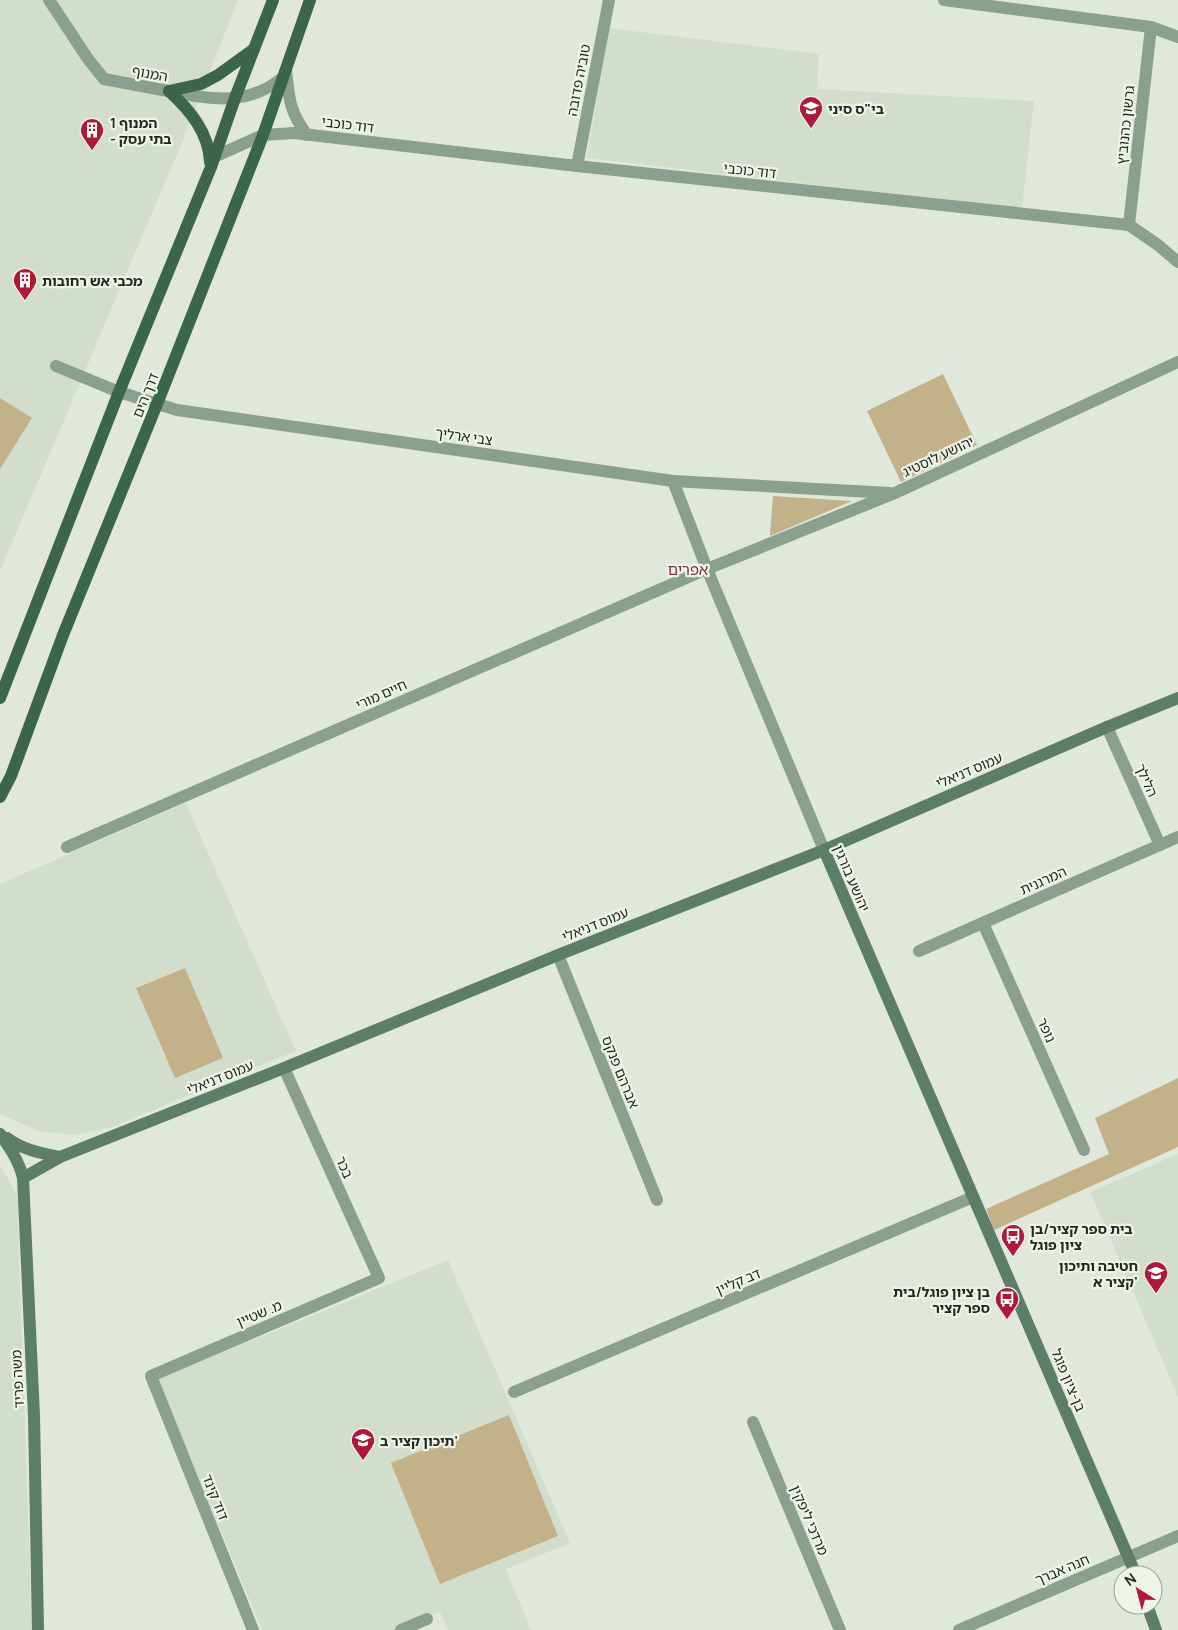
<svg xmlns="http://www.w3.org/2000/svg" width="1178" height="1630" font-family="Manrope,'Noto Sans Hebrew',sans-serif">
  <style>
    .built { fill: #d2decb }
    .green { fill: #c3b18a }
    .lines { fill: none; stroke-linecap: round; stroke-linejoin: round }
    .street { stroke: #899f90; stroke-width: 12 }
    .secondary { stroke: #5c7d68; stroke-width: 12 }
    .primary { stroke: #3b654c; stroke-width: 12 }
    .labels { text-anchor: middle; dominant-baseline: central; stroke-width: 4.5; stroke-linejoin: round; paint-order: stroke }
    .street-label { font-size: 14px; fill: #232621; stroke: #edf5e8 }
    .poi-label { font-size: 14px; font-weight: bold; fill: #232621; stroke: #edf5e8; text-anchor: start }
    .neighbourhood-label { font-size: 15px; fill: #783137; stroke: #edf5e8 }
  </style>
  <rect width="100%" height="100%" fill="#e0e8db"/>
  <g class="built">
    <polygon points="0,0 238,0 184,138 0,571"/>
    <polygon points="608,28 819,54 817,89 1034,101 1022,209 587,158"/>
    <polygon points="186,803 296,1051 112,1127 75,1135 38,1131 1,1114 0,1113 0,884"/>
    <polygon points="1178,1154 1178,1397 1090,1192"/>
    <polygon points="0,1165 17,1195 32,1630 0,1630"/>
    <polygon points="448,1260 570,1543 506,1569 531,1630 448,1630 440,1612 396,1630 262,1630 158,1379"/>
  </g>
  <g class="green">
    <polygon points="943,374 977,445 901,482 867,411"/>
    <polygon points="0,398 32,418 0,469"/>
    <polygon points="773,496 852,501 770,536"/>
    <polygon points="185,968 223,1058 175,1078 136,988"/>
    <polygon points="1178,1078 1178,1147 994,1230 986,1209 1109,1154 1095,1118"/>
    <polygon points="509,1415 558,1536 440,1584 391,1463"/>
  </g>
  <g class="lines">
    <g class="street">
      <path d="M49 0 88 59 104 79C125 83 147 87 168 91 209 99 247 107 282 78"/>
      <polyline points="944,0 1151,27 1178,37"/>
      <path d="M286 70C289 98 289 111 307 135"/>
      <polyline points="214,157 263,135 294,133 577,166 1129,225 1158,245 1178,262"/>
      <polyline points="577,166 609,0"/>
      <polyline points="1129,225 1151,27"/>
      <polyline points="56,366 119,392 177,410 673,481 707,569 824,850"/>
      <polyline points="673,481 890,493"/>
      <polyline points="1107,727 1160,845"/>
      <polyline points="67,847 707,569 895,493 1178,362"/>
      <polyline points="983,923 1084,1150"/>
      <polyline points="919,951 1178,837"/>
      <polyline points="558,955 657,1200"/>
      <polyline points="514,1392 973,1197"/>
      <polyline points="753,1422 840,1630"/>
      <polyline points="253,1630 151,1376 379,1278 284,1068"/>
      <polyline points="401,1630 427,1619"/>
      <polyline points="959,1630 1178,1536"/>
    </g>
    <g class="secondary">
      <polyline points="824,850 1136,1575"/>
      <path d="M0 1134C10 1148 19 1161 23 1178L34 1416 38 1630"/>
      <path d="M7 1138C23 1150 41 1153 60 1157"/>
      <polyline points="23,1178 60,1157 284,1068 558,955 824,850 1107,727 1178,698"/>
      <polyline points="1147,1605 1156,1630"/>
    </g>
    <g class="primary">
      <polyline points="169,91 201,84 218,75 254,49"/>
      <path d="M169 91C190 110 209 133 210 162"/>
      <polyline points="0,698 119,392 211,167 235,98 273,0"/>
      <polyline points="0,797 11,776 63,635 157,404 263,135 310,0"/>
    </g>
  </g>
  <defs>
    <g id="school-pin" transform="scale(1.25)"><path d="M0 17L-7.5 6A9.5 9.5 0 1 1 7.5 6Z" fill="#ae1939" stroke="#edf5e8"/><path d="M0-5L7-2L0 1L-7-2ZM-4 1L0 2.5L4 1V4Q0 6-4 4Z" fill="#fff"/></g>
    <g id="building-pin" transform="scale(1.25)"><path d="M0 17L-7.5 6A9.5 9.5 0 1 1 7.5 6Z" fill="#ae1939" stroke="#edf5e8"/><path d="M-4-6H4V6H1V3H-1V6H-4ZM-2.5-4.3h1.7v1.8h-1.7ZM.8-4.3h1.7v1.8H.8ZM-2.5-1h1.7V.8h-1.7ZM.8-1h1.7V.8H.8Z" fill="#fff"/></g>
    <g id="bus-pin" transform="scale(1.25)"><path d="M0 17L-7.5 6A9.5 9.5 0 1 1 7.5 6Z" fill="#ae1939" stroke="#edf5e8"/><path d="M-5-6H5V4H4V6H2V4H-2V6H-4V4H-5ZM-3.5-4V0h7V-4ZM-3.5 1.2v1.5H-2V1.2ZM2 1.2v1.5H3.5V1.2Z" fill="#fff"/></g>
  </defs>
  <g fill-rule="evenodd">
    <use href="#school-pin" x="811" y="108"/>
    <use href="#building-pin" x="92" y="130"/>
    <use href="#building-pin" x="25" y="280"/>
    <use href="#bus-pin" x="1013" y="1236"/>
    <use href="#school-pin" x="1156" y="1273"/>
    <use href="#bus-pin" x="1007" y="1299"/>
    <use href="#school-pin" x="363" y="1440"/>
  </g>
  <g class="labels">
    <g class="street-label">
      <text transform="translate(150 73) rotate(10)">המנוף</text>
      <text transform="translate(578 80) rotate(-79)">טוביה פדובה</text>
      <text transform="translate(348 124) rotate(7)">דוד כוכבי</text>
      <text transform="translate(1125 125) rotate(-84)">גרשון כהנוביץ</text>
      <text transform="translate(750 170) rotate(6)">דוד כוכבי</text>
      <text transform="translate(145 395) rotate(-68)">דרך הים</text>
      <text transform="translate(464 436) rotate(8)">צבי ארליך</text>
      <text transform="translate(938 456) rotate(-25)">יהושע לוסטיג</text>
      <text transform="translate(381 694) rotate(-24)">חיים מורי</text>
      <text transform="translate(969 770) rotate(-23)">עמוס דניאלי</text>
      <text transform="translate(1147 780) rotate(66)">הלילך</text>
      <text transform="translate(852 878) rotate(67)">יהושע בורגין</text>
      <text transform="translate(1043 880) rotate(-24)">המרגנית</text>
      <text transform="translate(595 924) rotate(-22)">עמוס דניאלי</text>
      <text transform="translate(1047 1030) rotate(66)">נופר</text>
      <text transform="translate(621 1072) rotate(68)">אברהם פנקס</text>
      <text transform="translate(220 1077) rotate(-22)">עמוס דניאלי</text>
      <text transform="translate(345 1167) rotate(66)">בכר</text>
      <text transform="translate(738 1281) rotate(-23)">דב קליין</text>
      <text transform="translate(259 1313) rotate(-23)">מ. שטיין</text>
      <text transform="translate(17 1379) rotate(-93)">משה פריד</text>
      <text transform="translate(1069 1380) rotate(67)">בן-ציון פוגל</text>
      <text transform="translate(216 1497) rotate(68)">דוד קינד</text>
      <text transform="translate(810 1520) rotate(67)">מרדכי ליפקין</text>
      <text transform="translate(1062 1569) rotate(-23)">חנה אברך</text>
    </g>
    <g class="poi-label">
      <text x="828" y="108">בי"ס סיני</text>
      <text x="110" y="122">המנוף 1<tspan x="110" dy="16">- בתי עסק</tspan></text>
      <text x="42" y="280">מכבי אש רחובות</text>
      <text x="1030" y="1228">בית ספר קציר/בן<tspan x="1030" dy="16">ציון פוגל</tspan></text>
      <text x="1138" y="1265" text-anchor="end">חטיבה ותיכון<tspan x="1138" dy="16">קציר א'</tspan></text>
      <text x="990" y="1291" text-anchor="end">בן ציון פוגל/בית<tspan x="990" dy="16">ספר קציר</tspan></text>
      <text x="380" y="1440">תיכון קציר ב'</text>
    </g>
    <g class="neighbourhood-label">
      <text x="688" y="569">אפרים</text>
    </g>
  </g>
  <g transform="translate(1138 1590) rotate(324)"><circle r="24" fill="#edf5e8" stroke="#9ca298"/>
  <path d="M0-4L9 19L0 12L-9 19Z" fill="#ae1939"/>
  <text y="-8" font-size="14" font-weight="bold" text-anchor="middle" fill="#232621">N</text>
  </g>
</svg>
